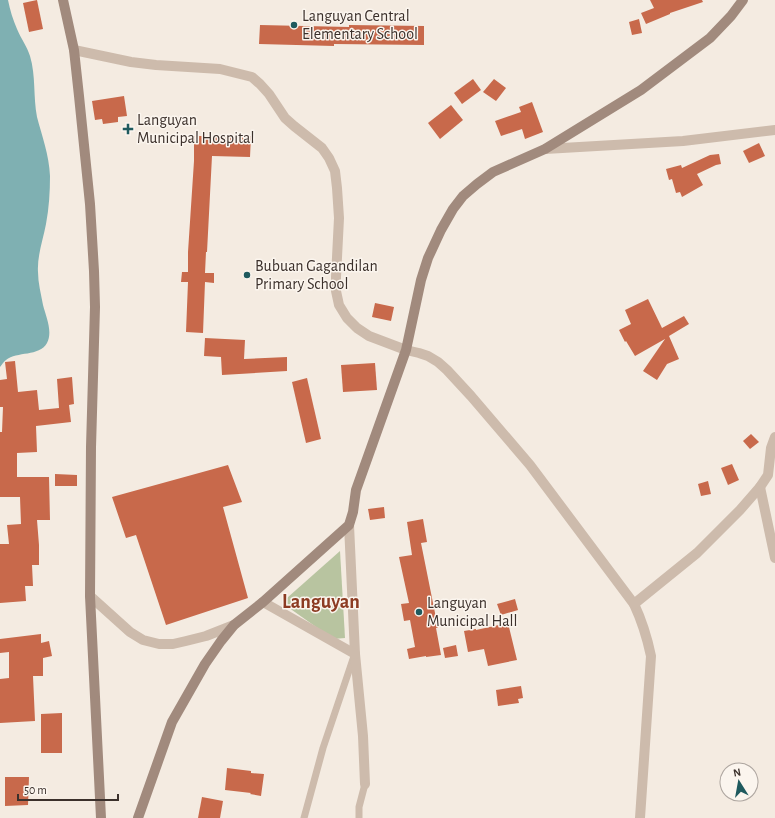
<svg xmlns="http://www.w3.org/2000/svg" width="775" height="818" font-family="'Alegreya Sans',sans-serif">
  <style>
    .green { fill: #b8c4a0 }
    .water { fill: #7fb0b2 }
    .building { fill: #c8694b }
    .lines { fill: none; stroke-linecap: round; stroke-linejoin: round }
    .lane { stroke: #cdbbac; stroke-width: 7 }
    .street { stroke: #cdbbac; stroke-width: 10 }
    .secondary { stroke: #a18a7d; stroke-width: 10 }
    .poi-dot { fill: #1f5a5e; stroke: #fbf5ee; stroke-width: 1.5 }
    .labels { text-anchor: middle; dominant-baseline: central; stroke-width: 3; stroke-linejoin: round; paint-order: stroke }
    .poi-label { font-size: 16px; fill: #3b302b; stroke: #fbf5ee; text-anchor: start }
    .district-label { font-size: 20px; font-weight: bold; fill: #8c3b22; stroke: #fbf5ee }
  </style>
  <rect width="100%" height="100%" fill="#f4ebe1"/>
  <polygon class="green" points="340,551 345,638 333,639 285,605 287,598"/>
  <path class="water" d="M0 0H8C10 10 13 20 17 29 21 39 27 46 30 56 36 76 33 97 37 117 42 136 49 155 50 176 50 192 49 208 46 224 43 240 37 256 38 272 38 283 41 294 43 305 46 317 53 331 47 343 39 357 17 351 6 360 3 362 2 365 0 367Z"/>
  <g class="building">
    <polygon points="37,0 43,29 29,32 23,3"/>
    <polygon points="650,0 702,0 703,2 670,13 670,14 646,24 641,13 654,8"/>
    <polygon points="639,19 642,33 632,35 629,22"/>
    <polygon points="260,25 349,27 349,25 424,26 424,45 334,44 334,46 259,44"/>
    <polygon points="473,79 481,90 462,104 454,93"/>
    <polygon points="494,79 506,88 496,101 483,92"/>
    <polygon points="124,96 127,116 118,117 118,122 103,124 102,119 95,120 92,101"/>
    <polygon points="532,102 543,132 525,139 522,129 501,136 495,121 521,112 519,107"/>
    <polygon points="451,105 463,120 440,139 428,123"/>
    <polygon points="217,135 251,136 250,157 212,156 207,252 206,252 205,273 214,273 214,283 205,282 203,333 186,332 188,282 181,282 182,272 188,272 188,252 194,161 194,136 217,136"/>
    <polygon points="759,143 765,156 749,163 743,151"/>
    <polygon points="719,154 721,164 716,165 697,174 703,185 682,197 680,192 676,193 672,179 669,180 666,169 681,165 682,168 710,155"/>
    <polygon points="648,299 662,328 684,316 689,324 669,336 679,359 667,364 657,380 643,371 665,339 635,356 626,341 625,342 619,330 631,324 625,310"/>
    <polygon points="375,303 394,307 391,321 372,317"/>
    <polygon points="205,338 245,340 244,359 287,357 287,371 222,375 221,357 204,356"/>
    <polygon points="15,361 18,392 37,390 39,410 59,408 57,379 72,377 74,404 69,405 71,422 36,426 37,452 17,453 17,477 49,477 50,520 37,520 39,545 39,565 32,565 33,586 25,586 26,601 0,603 0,544 9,544 7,525 21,524 20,497 0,497 0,432 2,432 3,407 0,407 0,380 7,379 5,362"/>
    <polygon points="375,363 377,390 343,392 341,365"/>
    <polygon points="307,378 321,439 306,443 292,382"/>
    <polygon points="751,434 759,442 750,449 743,441"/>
    <polygon points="732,464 739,480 728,485 721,468"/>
    <polygon points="228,465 242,502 223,507 248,598 166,625 136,535 126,538 112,497"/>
    <polygon points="55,474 77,475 77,486 55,486"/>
    <polygon points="708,481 711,494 701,496 698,484"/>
    <polygon points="384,507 385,518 370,520 368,509"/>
    <polygon points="423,519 427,542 421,543 438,628 436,628 441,655 426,657 426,656 409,659 407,649 415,647 410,620 404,621 401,604 409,603 399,557 412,555 407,522"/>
    <polygon points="515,599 518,610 501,615 497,604"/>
    <polygon points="508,623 517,660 488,666 484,649 468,652 464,631 476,629 476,630"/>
    <polygon points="41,634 41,643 49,641 52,656 43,658 43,676 33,676 35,721 0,723 0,679 9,678 9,652 0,653 0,639"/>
    <polygon points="456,645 458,656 445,658 443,648"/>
    <polygon points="521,686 523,698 518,699 519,703 498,706 496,690"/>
    <polygon points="62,713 62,753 41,753 41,714"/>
    <polygon points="227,768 251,771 251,773 264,774 261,796 250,794 251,793 225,790"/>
    <polygon points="5,777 29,777 28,805 5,806"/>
    <polygon points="202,797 223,801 220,818 198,818"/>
  </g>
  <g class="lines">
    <g class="lane">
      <polyline points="304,818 323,748 354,656"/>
      <polyline points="359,818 359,807 365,784"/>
    </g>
    <g class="street">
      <path d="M74 50 131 62 156 65 220 69 252 77 260 84 269 94 285 118 294 126 322 148 329 158 335 171 337 188 339 218 336 277V291L339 305 347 318 357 328 369 336 406 350 419 353 428 356 438 362 447 370 471 396 530 465 634 604C642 621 647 637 651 656L640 818"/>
      <polyline points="545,149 683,141 775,130"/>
      <polyline points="760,487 775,558"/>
      <polyline points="349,525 355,654 363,736 365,784"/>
      <polyline points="90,596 130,632 143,640 159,644 173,644 186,641 206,636 234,625"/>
      <polyline points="263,602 355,654"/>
      <polyline points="634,604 697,553 740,510 760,487 768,475 771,448 775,437"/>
    </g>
    <g class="secondary">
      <polyline points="63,0 74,50 79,96 90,204 94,271 95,307 91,447 90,596 101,818"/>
      <polyline points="138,818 172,722 205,664 221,641 234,625 263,602 349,525 353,512 356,490 406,350 421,280 428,258 441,230 453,209 463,196 477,184 493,172 545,149 641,90 710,38 731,16 743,0"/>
    </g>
  </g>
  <g class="poi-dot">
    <circle cx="294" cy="25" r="4"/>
    <path d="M126 123h4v4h4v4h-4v4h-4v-4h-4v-4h4z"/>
    <circle cx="247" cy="275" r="4"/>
    <circle cx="419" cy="612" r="4"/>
  </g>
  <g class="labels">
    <g class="poi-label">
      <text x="302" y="16">Languyan Central<tspan x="302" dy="18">Elementary School</tspan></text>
      <text x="137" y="120">Languyan<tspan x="137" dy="18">Municipal Hospital</tspan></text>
      <text x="255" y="266">Bubuan Gagandilan<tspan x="255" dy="18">Primary School</tspan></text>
      <text x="427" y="603">Languyan<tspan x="427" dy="18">Municipal Hall</tspan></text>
    </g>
    <g class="district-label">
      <text x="321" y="602">Languyan</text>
    </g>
  </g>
  <g transform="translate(739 782) rotate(349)"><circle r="19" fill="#fbf5ee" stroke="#aea6a0"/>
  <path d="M0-3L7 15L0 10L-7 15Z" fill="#1f5a5e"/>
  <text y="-6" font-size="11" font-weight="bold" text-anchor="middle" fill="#3b302b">N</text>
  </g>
  <path d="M18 794v6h100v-6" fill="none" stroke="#3b302b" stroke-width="2"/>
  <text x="24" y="794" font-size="12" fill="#3b302b" stroke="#fbf5ee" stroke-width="3" paint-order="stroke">50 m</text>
</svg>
